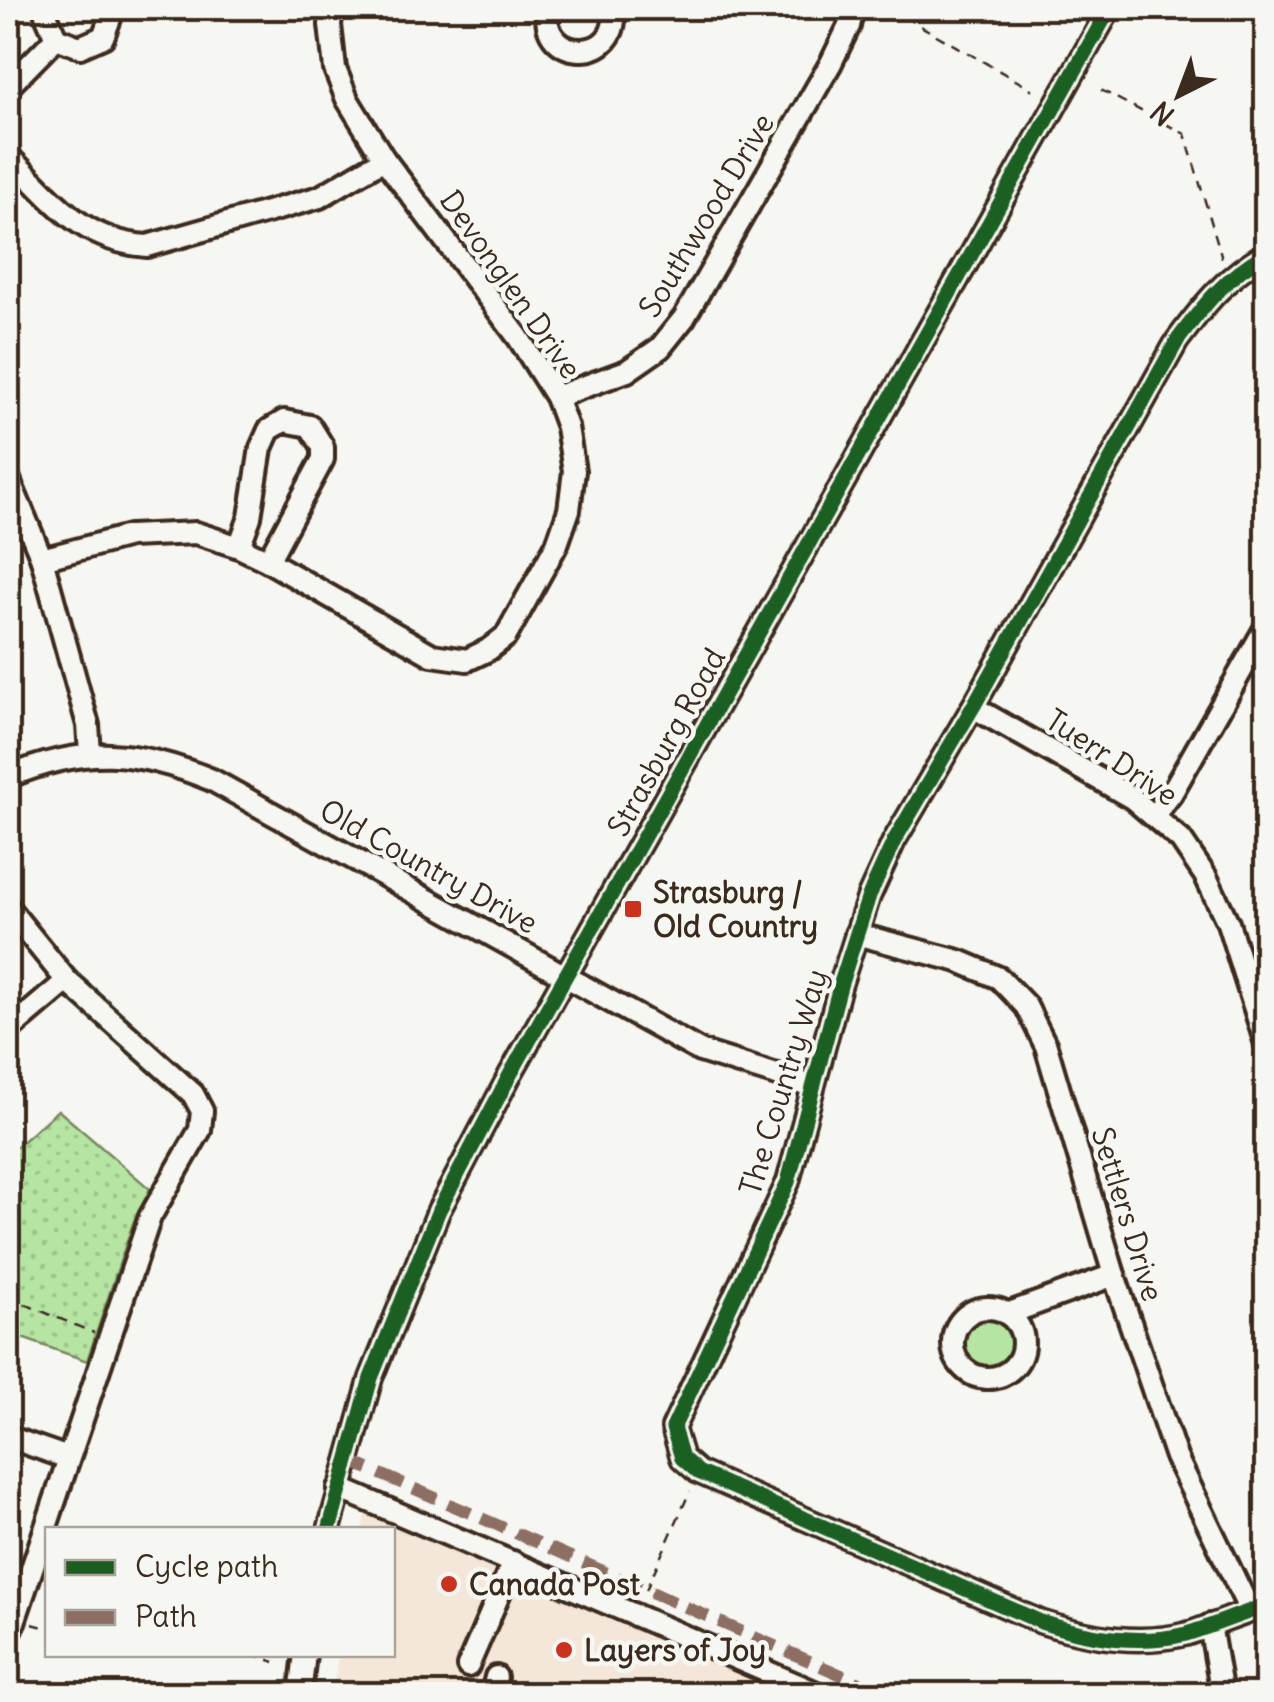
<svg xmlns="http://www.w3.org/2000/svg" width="1274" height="1702" font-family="Delius,sans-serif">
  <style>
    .built { fill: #f4e7d9 }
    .grass { fill: #b6e4a3; stroke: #788760; stroke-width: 2.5 }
    .park { fill: url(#park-dots); stroke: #788760; stroke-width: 2.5 }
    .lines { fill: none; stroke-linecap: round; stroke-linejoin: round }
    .minor-casing { stroke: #3b2a1e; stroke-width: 28 }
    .path { stroke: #3b2a1e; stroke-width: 2.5; stroke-dasharray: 10 8; stroke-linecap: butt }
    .minor { stroke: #f6f6f2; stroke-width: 20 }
    .quiet { stroke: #8d6e63; stroke-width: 12; stroke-dasharray: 25 12; stroke-linecap: butt }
    .cycleway-casing { stroke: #f6f6f2; stroke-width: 21 }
    .cycleway { stroke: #1b5e20; stroke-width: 15 }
    .poi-dot { fill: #c8321e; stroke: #f6f6f2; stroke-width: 4 }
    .labels { text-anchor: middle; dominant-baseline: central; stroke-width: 9; stroke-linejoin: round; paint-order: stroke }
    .street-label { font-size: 30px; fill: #3b2a1e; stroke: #f6f6f2 }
    .poi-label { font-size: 30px; font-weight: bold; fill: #3b2a1e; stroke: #f6f6f2; text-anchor: start }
  </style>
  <defs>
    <pattern id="park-dots" width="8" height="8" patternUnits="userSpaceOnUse" patternTransform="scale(2.5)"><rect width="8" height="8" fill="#b6e4a3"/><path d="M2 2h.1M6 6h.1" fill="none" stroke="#9dc48c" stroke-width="1.8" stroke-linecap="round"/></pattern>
  </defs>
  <rect width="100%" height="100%" fill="#f6f6f2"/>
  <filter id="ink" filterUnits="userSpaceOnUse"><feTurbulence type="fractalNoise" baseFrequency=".01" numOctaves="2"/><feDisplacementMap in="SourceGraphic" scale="20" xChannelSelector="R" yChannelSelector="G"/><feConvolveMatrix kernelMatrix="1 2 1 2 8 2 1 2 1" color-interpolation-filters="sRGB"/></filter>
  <g filter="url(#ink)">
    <polygon class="built" points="372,1490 842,1694 332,1694 338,1655 392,1654 392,1530 362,1529"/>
    <circle class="grass" cx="988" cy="1343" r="23"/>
    <polygon class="park" points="58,1110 150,1189 133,1223 87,1361 8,1333 8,1154"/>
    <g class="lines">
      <g class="minor-casing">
        <g id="minor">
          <polyline points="49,8 46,15 56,38 80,47 103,37 112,13 109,8"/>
          <path d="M548 8C538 64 624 64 613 8"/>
          <polyline points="8,87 56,38"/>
          <path d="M8 156C54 200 80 241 147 246L320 197 384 159"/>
          <path d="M1266 254C1227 275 1203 306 1177 341L973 707 894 841 869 896 840 986 788 1182 673 1428 682 1458 698 1472 1041 1622C1087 1637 1138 1646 1186 1634 1213 1626 1239 1614 1266 1606"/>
          <polyline points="556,397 627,371 660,348 684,318 831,63 849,26 853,8"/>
          <polyline points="8,477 42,559 88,725 90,753"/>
          <polyline points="239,547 250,517 261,448 269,430 284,421 310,426 323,447 323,459 268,561"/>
          <polyline points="42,559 129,536 196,533 239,547 268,561 432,655 467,660 488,650 506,636 557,544 569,510 574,471 567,427 556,397 518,337 384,159 347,99 335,69 330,25 332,8"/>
          <polyline points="973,707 1132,798 1181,840 1206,877 1228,923 1266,1044"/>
          <path d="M8 777C85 745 136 749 212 780L700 1051 812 1086"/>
          <polyline points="1155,815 1171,794 1266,627"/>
          <polyline points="8,908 67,981 193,1094 202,1111 200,1130 150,1217 12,1628 8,1634"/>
          <polyline points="856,934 959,961 999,978 1026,1006 1046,1046 1114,1275 1176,1457 1250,1611"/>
          <polyline points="8,1031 67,981"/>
          <circle cx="988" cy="1343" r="35"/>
          <polyline points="1007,1314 1114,1275"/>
          <polyline points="8,1437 68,1458"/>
          <polyline points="339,1488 819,1694"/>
          <polyline points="329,1530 371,1378 439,1210 511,1073 1110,8"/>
          <polyline points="1210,1625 1222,1694"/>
          <polyline points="468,1666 513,1562"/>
          <polyline points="300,1694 305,1654"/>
          <polyline points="492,1694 496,1677"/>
        </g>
      </g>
      <g class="path">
        <polyline points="889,8 1033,90"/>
        <polyline points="1101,90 1185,134 1222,258"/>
        <polyline points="8,1297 94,1333"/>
        <polyline points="646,1590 690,1491"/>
        <polyline points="32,1624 48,1628"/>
        <polyline points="251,1654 275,1662"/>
      </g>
      <use href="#minor" class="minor"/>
      <polyline class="quiet" points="346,1459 885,1694"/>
      <g class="cycleway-casing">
        <g id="cycleway">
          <path d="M1266 254C1227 275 1203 306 1177 341L973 707 894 841 869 896 840 986 788 1182 673 1428 682 1458 698 1472 1041 1622C1087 1637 1138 1646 1186 1634 1213 1626 1239 1614 1266 1606"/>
          <polyline points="329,1530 371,1378 439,1210 511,1073 1110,8"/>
        </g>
      </g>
      <use href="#cycleway" class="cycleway"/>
    </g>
  </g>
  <g class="poi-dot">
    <rect x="623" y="899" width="20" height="20" rx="5"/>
    <circle cx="449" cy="1584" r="10"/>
    <circle cx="564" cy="1650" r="10"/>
  </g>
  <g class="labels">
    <g class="street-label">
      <text transform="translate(706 215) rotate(-59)">Southwood Drive</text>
      <text transform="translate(511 284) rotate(55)">Devonglen Drive</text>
      <text transform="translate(666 742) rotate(-61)">Strasburg Road</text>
      <text transform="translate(1112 757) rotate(33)">Tuerr Drive</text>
      <text transform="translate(429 866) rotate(29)">Old Country Drive</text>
      <text transform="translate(783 1082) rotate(-73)">The Country Way</text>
      <text transform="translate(1128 1214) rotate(73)">Settlers Drive</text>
    </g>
    <g class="poi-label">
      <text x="653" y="892">Strasburg /<tspan x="653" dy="34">Old Country</tspan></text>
      <text x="469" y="1584">Canada Post</text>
      <text x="584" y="1650">Layers of Joy</text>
    </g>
  </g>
  <rect width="1274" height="1702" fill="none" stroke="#f6f6f2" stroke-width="40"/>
  <rect x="20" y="20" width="1234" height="1662" fill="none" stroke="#3b2a1e" stroke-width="4" filter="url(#ink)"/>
  <rect x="45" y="1527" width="350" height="130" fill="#f6f6f2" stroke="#aba49d" stroke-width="2.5"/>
  <rect x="65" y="1560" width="50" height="15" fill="#1b5e20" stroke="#aba49d" stroke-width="2.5"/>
  <text x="135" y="1577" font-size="30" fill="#3b2a1e">Cycle path</text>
  <rect x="65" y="1610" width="50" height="15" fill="#8d6e63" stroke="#aba49d" stroke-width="2.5"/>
  <text x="135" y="1627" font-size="30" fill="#3b2a1e">Path</text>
  <g transform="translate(1179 95) rotate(222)" stroke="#f6f6f2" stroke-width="8" paint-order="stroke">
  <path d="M0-8L18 38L0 25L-18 38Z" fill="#3b2a1e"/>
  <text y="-15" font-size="28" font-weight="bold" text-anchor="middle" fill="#3b2a1e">N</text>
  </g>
</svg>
